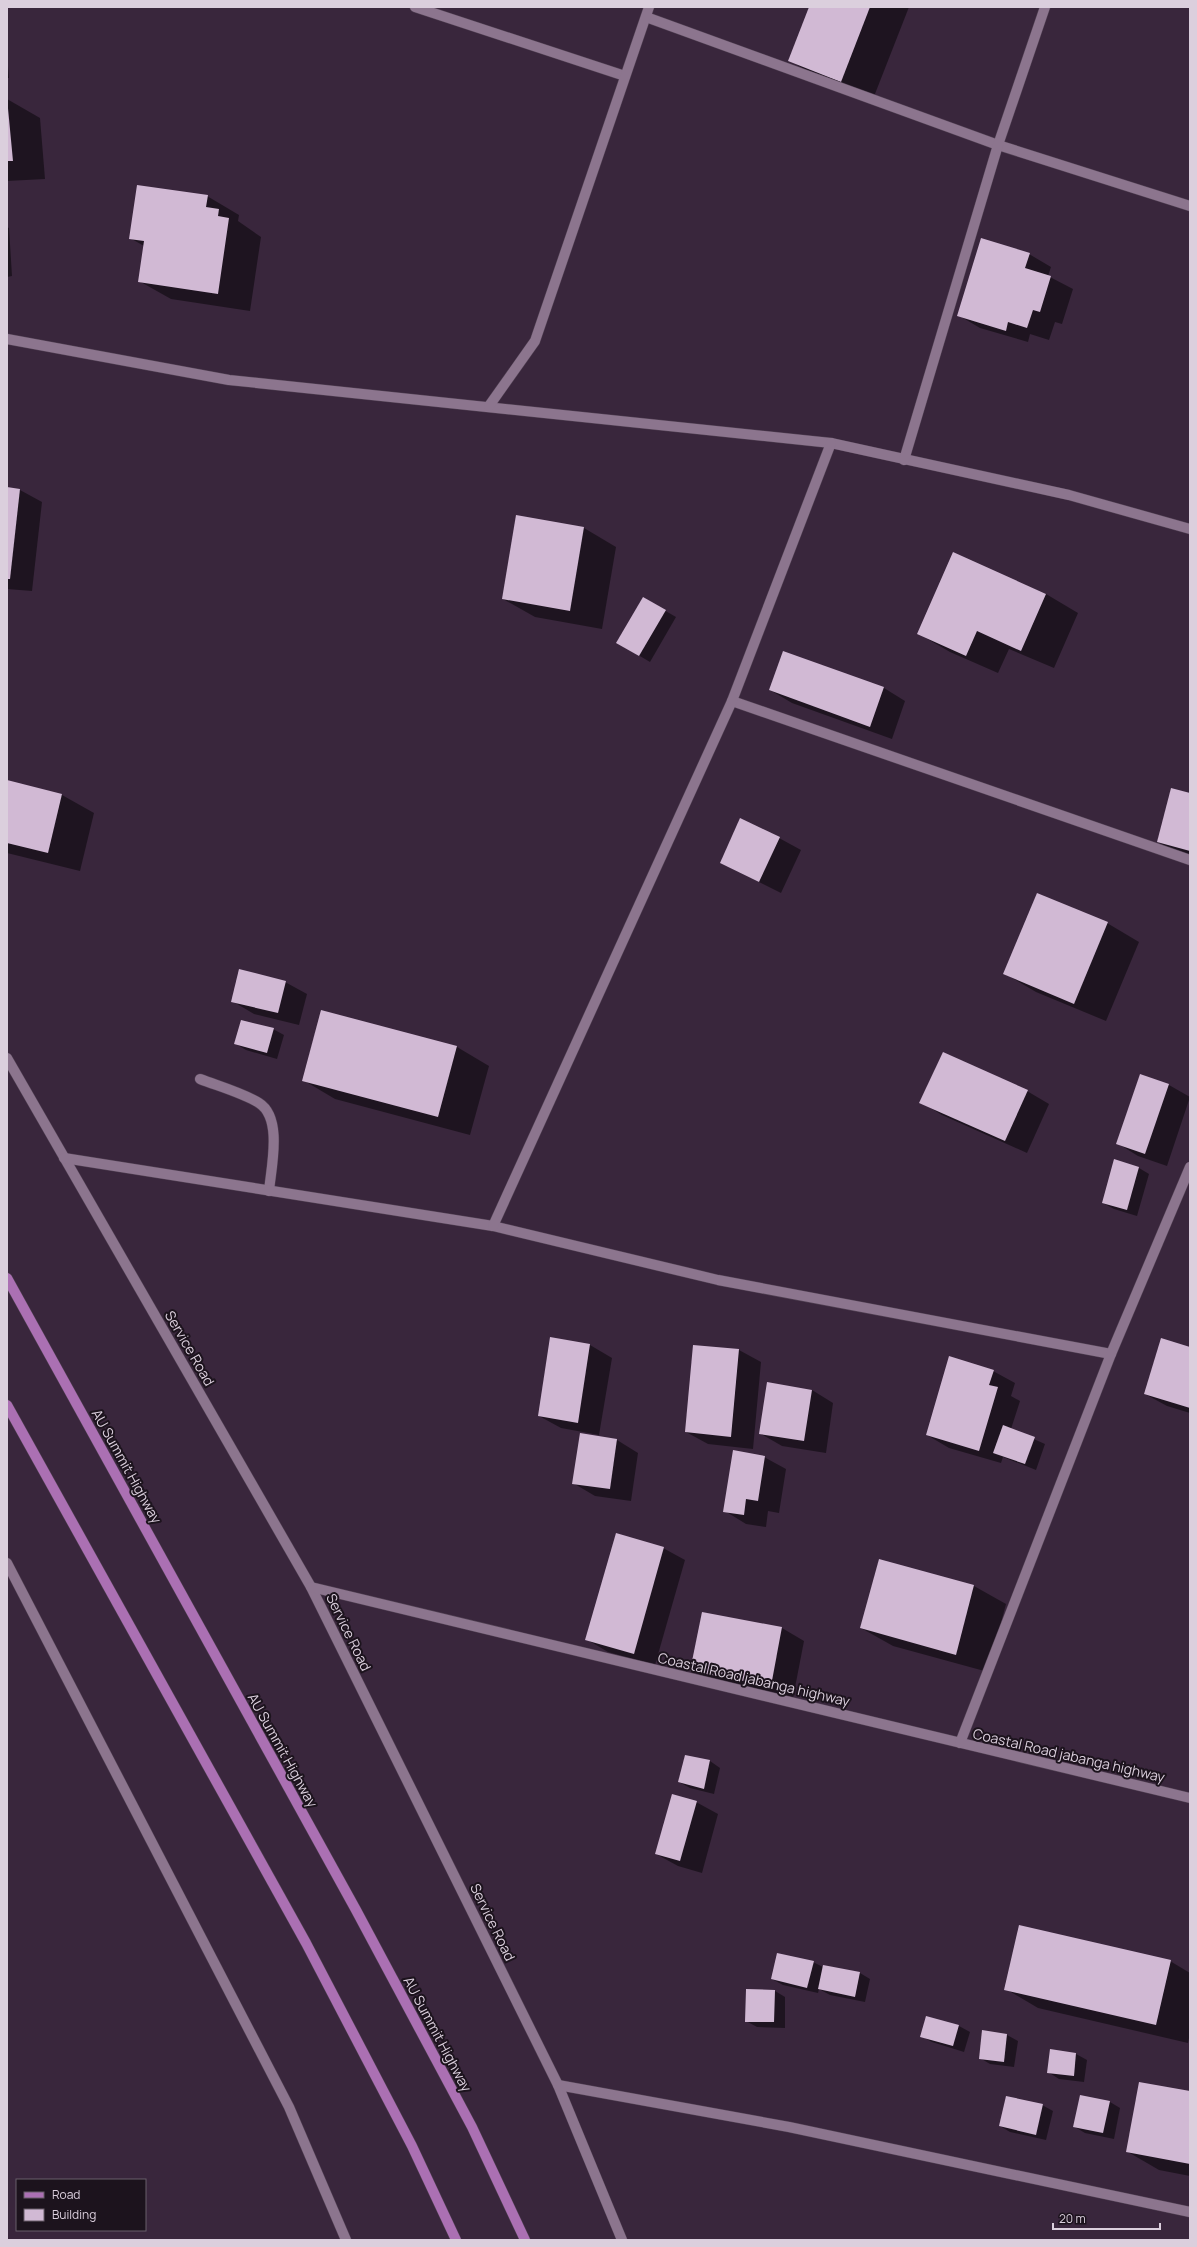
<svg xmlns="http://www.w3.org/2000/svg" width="1197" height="2247" font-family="Manrope,sans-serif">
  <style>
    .shadow { fill: #0007 }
    .building { fill: #d1b9d4 }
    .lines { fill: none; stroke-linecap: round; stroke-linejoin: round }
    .minor-casing { stroke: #514153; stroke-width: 11 }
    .primary-casing { stroke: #514153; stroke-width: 11 }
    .minor { stroke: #8c758e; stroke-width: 10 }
    .primary { stroke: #ab70b3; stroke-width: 10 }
    .labels { text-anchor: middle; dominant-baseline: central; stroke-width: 4; stroke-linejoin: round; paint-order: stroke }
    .street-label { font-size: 14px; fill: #dbcfdd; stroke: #1c131d }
  </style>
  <rect width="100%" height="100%" fill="#39263c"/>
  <g class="shadow">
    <polygon points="810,7 909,7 873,99 821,79 789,60"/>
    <polygon points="7,55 9,78 7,78"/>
    <polygon points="7,99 40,118 45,179 7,181"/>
    <polygon points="207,196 239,215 238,221 261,237 250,311 171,299 139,281 144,246 130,238"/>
    <polygon points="7,227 9,228 12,276 7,277"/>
    <polygon points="1029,254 1051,267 1048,276 1073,289 1062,324 1055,322 1049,340 1030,334 1028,342 980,328 958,315"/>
    <polygon points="7,488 20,490 42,502 32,591 7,589"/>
    <polygon points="517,517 584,528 616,547 602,629 535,617 503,599"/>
    <polygon points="953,554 1046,594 1078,613 1054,668 1009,649 998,673 950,652 919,634"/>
    <polygon points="643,598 676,617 650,662 618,643"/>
    <polygon points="783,652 884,688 905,701 892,739 792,703 770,690"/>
    <polygon points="7,781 62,795 94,813 80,871 7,853"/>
    <polygon points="1190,794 1190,857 1180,854 1158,842"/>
    <polygon points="779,838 801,850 781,893 721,863"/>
    <polygon points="1107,923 1139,942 1106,1021 1036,992 1004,973"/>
    <polygon points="285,982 307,994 299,1025 254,1014 232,1001"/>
    <polygon points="322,1011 457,1047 489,1066 470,1135 335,1099 303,1080"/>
    <polygon points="273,1029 284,1035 277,1059 246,1050 236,1044"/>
    <polygon points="1140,1075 1169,1085 1190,1097 1167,1166 1138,1156 1117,1143"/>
    <polygon points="1027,1091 1049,1104 1027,1153 942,1115 921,1102"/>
    <polygon points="1139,1168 1149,1174 1137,1216 1114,1209 1103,1203"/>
    <polygon points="551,1338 590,1345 612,1358 599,1435 561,1428 539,1416"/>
    <polygon points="694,1346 739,1350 761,1362 753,1449 708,1444 686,1432"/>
    <polygon points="1190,1348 1190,1413 1167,1406 1145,1394"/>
    <polygon points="993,1371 1015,1383 1011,1396 1020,1401 1011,1429 1045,1444 1036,1470 1003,1457 1001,1463 949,1448 927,1435"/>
    <polygon points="812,1390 833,1403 826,1453 782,1446 761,1434"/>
    <polygon points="617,1440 638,1453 631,1501 595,1496 573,1483"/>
    <polygon points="764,1457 786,1469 779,1513 768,1511 766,1527 746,1524 725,1511"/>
    <polygon points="663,1548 685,1560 655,1665 608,1652 586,1639"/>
    <polygon points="879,1560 974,1586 1006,1604 988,1672 893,1646 861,1628"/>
    <polygon points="703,1613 782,1628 804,1641 793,1698 713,1683 692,1670"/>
    <polygon points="710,1761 720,1768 714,1794 690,1788 679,1782"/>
    <polygon points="696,1802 718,1814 702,1873 678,1866 656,1854"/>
    <polygon points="1170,1961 1190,1973 1190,2033 1188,2043 1038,2008 1006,1989"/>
    <polygon points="813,1962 823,1967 860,1973 870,1979 865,2002 830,1995 819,1989 818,1993 783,1985 772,1979"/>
    <polygon points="775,1991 785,1997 785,2028 757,2027 746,2021"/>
    <polygon points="927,2017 959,2026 970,2032 964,2052 932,2042 921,2036"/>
    <polygon points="1007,2035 1018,2041 1014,2067 990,2064 980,2058"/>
    <polygon points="1051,2050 1076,2054 1087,2060 1084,2082 1059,2079 1048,2072"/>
    <polygon points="1190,2092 1190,2176 1159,2170 1128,2152"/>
    <polygon points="1110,2102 1120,2108 1114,2139 1085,2133 1075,2127"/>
    <polygon points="1042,2105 1053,2111 1046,2140 1010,2132 1000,2126"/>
  </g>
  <g class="building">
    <polygon points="809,7 870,7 841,82 788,61"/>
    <polygon points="7,98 13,161 7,161"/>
    <polygon points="137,185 208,195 206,207 219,209 218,216 229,218 218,294 138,282 144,241 129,239"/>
    <polygon points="981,238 1030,253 1025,268 1051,276 1040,312 1033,310 1027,328 1008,322 1006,331 957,316"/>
    <polygon points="7,487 20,489 10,579 7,579"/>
    <polygon points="516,515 584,527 570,611 502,599"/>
    <polygon points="953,552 1046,594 1021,651 977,631 966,656 917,634"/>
    <polygon points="643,597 666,610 639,656 616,643"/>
    <polygon points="783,651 884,687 870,727 769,690"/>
    <polygon points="7,780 62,794 48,853 7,843"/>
    <polygon points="1171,788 1190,793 1190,851 1157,842"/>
    <polygon points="740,818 780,837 759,882 720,863"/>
    <polygon points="1037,893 1108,922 1074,1004 1003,974"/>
    <polygon points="239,969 286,981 278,1013 231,1002"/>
    <polygon points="321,1010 457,1046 438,1117 302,1081"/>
    <polygon points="241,1020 274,1028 267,1053 234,1044"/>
    <polygon points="943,1052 1028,1090 1005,1141 919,1103"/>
    <polygon points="1140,1074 1169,1084 1145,1154 1116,1144"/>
    <polygon points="1114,1159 1139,1167 1127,1210 1102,1203"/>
    <polygon points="550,1337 590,1344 578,1423 538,1416"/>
    <polygon points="1161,1338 1190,1347 1190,1408 1144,1394"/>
    <polygon points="693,1345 739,1349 731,1437 685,1432"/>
    <polygon points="949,1356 994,1370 989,1385 998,1387 979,1451 926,1435"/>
    <polygon points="767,1382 812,1390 804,1441 759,1434"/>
    <polygon points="1003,1425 1035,1437 1025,1464 993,1453"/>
    <polygon points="580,1433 617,1439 610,1489 572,1484"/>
    <polygon points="733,1450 765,1456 758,1501 746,1499 744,1515 723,1512"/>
    <polygon points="616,1533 664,1547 634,1654 585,1640"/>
    <polygon points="879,1559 974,1585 956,1655 860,1628"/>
    <polygon points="702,1612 782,1627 771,1686 690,1671"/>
    <polygon points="685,1755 710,1760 704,1789 678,1782"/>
    <polygon points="672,1794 697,1801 680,1861 655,1854"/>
    <polygon points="1019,1925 1171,1960 1156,2025 1004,1990"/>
    <polygon points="777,1953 814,1961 807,1988 771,1979"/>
    <polygon points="823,1965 860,1972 855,1997 818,1989"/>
    <polygon points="746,1989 775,1990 774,2022 745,2022"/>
    <polygon points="926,2016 959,2025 953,2046 920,2037"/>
    <polygon points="982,2030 1007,2034 1004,2062 979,2059"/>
    <polygon points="1050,2049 1076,2053 1074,2076 1047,2073"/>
    <polygon points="1139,2082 1190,2091 1190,2164 1126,2152"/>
    <polygon points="1080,2095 1110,2101 1103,2133 1073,2127"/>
    <polygon points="1006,2096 1043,2104 1036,2135 999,2126"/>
  </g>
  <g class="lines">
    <g class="minor-casing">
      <g id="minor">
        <polyline points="415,7 625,76"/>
        <polyline points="646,17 998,145 1190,206"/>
        <polyline points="7,339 229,380 831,443 1069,495 1190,529"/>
        <polyline points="489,406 535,341 649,7"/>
        <polyline points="904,460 998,145 1045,7"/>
        <polyline points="732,701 1190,860"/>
        <polyline points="7,1058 311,1587 558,2085 622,2240"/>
        <path d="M200 1079C218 1086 243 1093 259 1103 283 1118 271 1168 269 1191"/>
        <polyline points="64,1158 493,1226 718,1280 1111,1354"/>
        <polyline points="493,1226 732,701 831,443"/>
        <polyline points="7,1563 289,2107 346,2240"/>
        <polyline points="311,1587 1190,1798"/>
        <polyline points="960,1743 1111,1354 1190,1167"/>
        <polyline points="558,2085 789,2127 1190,2212"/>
      </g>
    </g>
    <g class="primary-casing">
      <g id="primary">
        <polyline points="7,1278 356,1910 472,2127 525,2240"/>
        <polyline points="7,1405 306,1943 412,2146 456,2240"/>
      </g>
    </g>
    <use href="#minor" class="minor"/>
    <use href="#primary" class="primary"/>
  </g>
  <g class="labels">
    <g class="street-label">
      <text transform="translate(190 1348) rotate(60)">Service Road</text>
      <text transform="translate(127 1466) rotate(61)">AU Summit Highway</text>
      <text transform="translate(349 1632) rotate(64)">Service Road</text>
      <text transform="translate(754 1679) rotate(13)">Coastal Road jabanga highway</text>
      <text transform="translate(283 1750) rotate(61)">AU Summit Highway</text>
      <text transform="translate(1069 1755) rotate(13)">Coastal Road jabanga highway</text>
      <text transform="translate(493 1922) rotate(64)">Service Road</text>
      <text transform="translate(438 2034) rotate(62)">AU Summit Highway</text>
    </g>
  </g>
  <rect width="1197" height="2247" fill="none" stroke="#dbcfdd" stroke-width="16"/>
  <rect x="16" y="2179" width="130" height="52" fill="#1c131d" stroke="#685e6a"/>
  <rect x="24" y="2192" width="20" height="6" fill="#ab70b3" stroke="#685e6a"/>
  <text x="52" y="2199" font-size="12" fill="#dbcfdd">Road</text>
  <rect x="24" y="2209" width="20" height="12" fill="#d1b9d4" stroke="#685e6a"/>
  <text x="52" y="2219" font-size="12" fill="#dbcfdd">Building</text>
  <path d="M1053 2223v6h107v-6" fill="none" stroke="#dbcfdd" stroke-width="2"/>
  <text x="1059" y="2223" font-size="12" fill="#dbcfdd" stroke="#1c131d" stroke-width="3" paint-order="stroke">20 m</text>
</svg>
